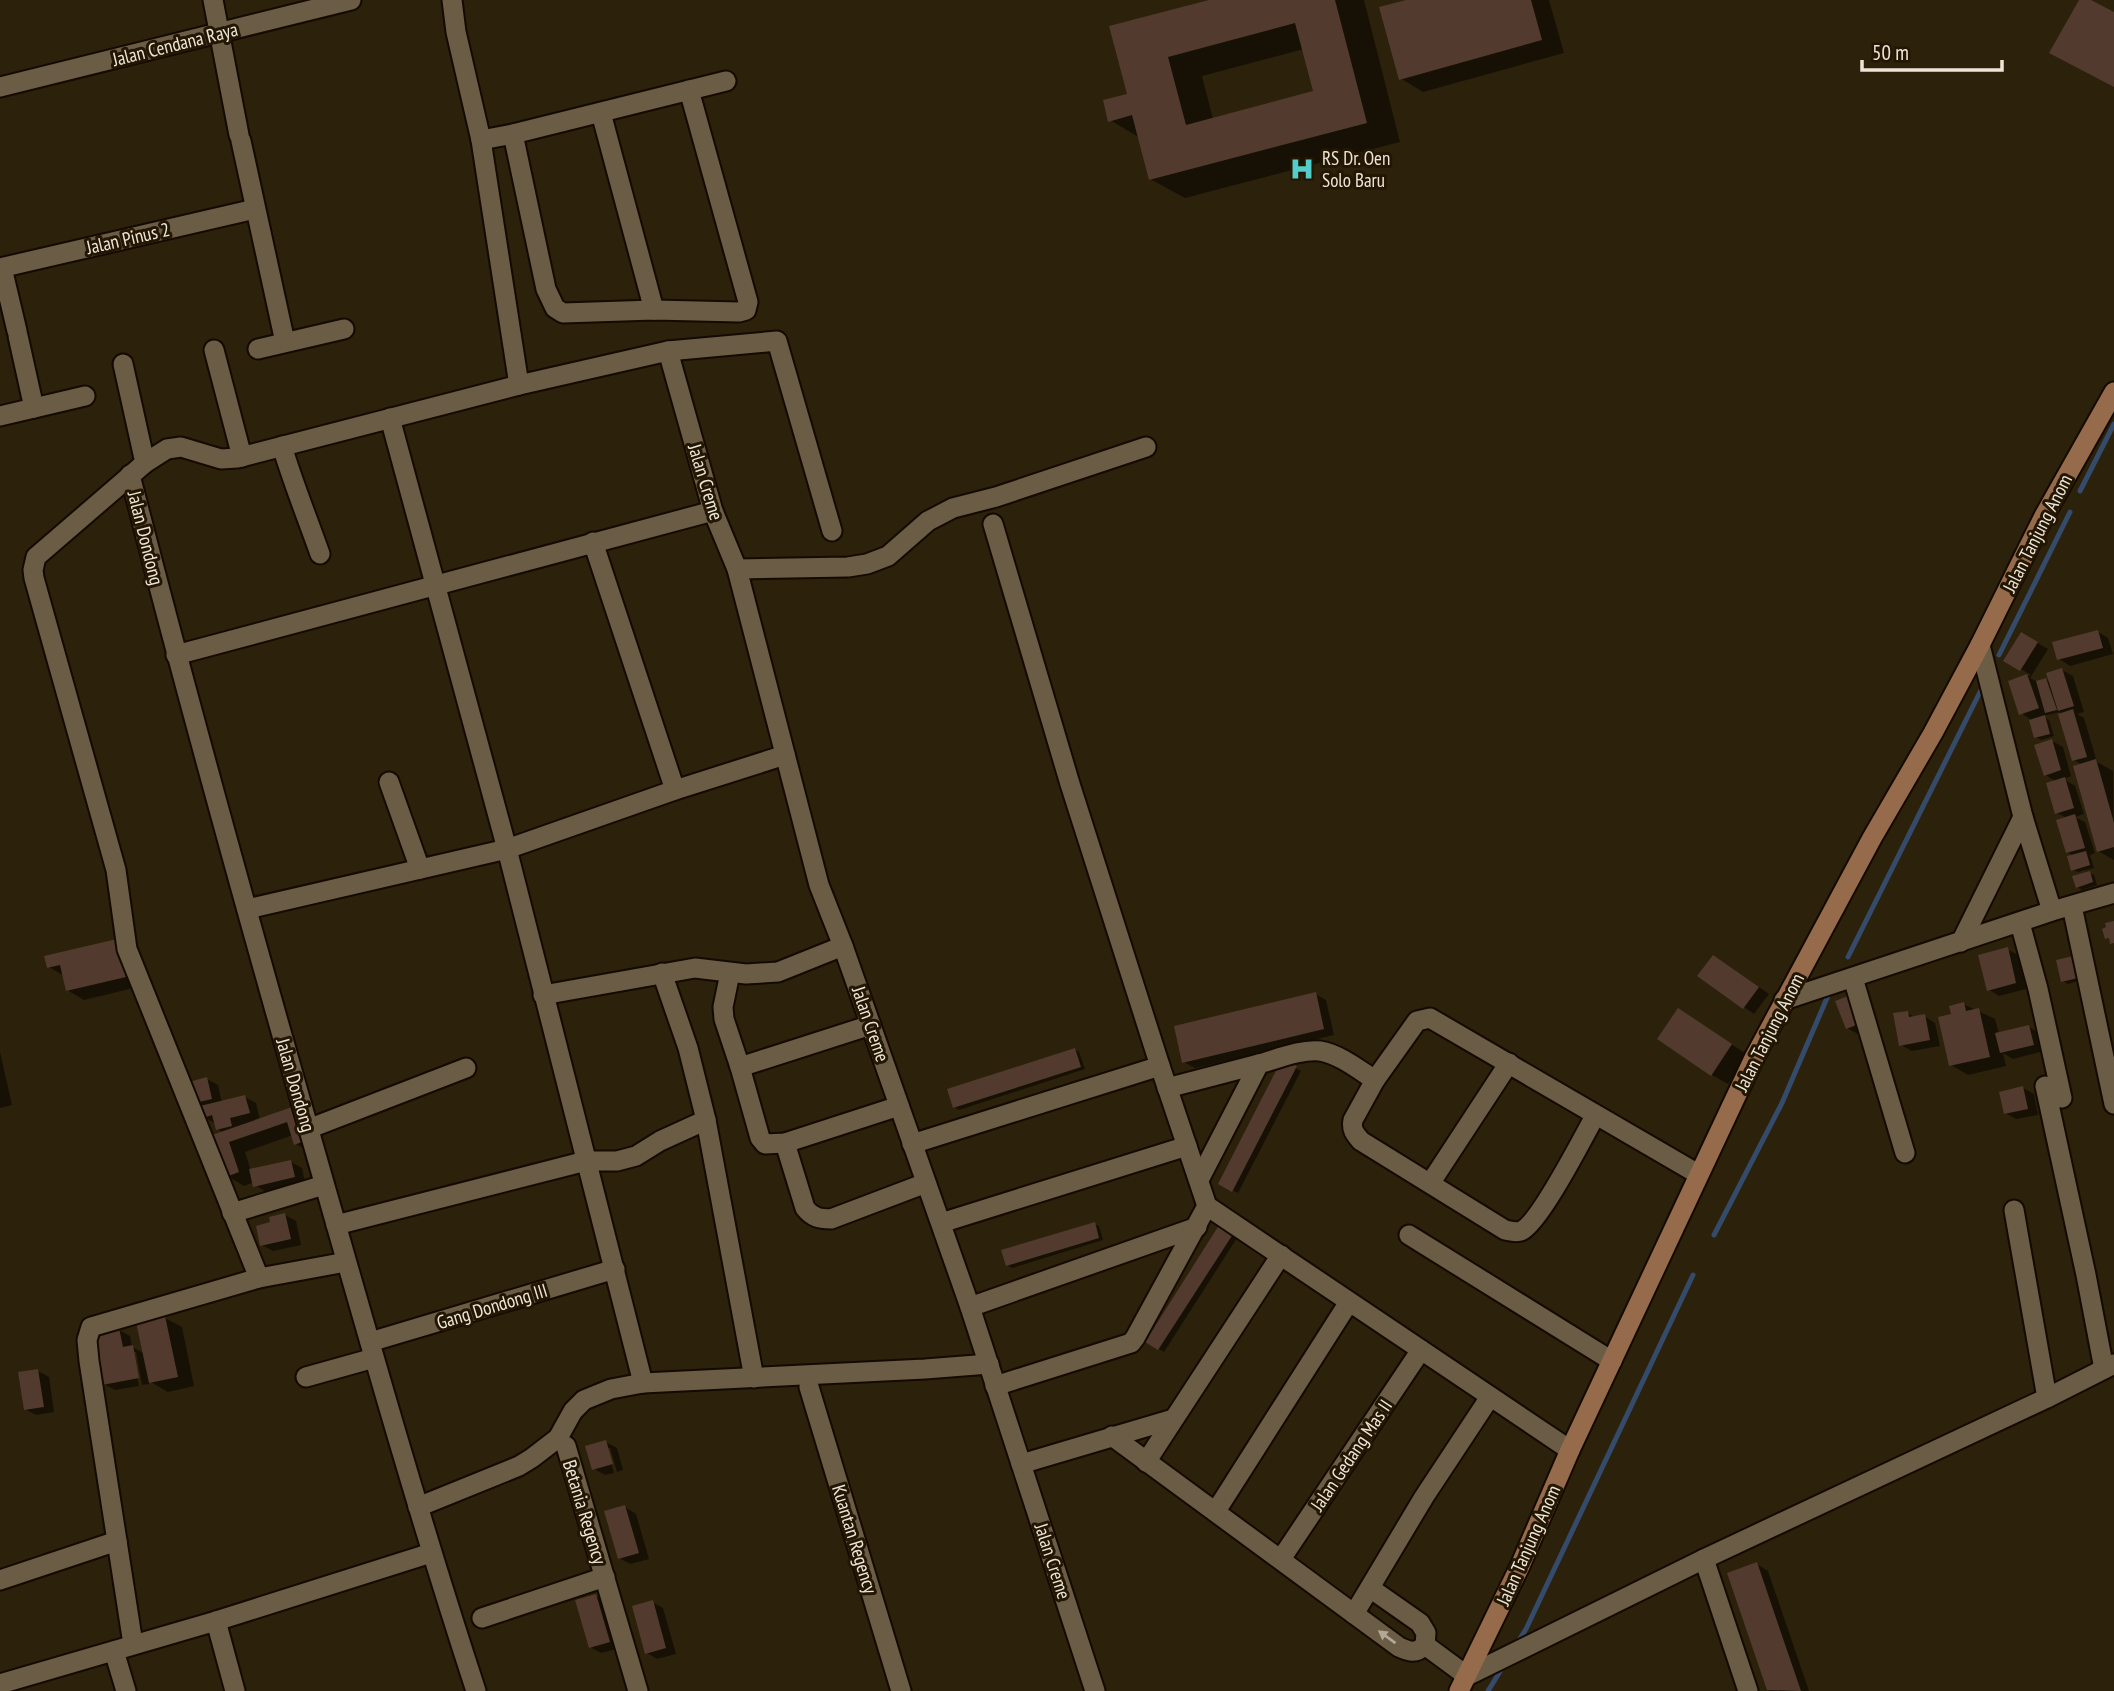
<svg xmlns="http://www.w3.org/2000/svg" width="2114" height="1691" font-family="'PT Sans Narrow',sans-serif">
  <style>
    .shadow { fill: #0007; fill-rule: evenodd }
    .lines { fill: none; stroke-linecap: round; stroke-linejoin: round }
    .stream { stroke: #354b6c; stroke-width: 5 }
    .building { fill: #523b2e; fill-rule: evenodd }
    .minor-casing { stroke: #140a00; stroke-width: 23 }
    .secondary-casing { stroke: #140a00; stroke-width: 23 }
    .minor { stroke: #6a5c45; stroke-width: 19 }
    .secondary { stroke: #966b4b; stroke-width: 19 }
    .oneway { fill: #b2a896 }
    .labels { text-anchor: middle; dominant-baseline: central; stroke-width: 6; stroke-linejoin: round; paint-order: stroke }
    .street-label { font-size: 19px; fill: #ede6d8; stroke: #231703 }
    .poi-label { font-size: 19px; fill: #ede6d8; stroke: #231703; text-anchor: start }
  </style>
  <rect width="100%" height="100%" fill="#2c210a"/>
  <g class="shadow">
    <path d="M1216 0H1364L1400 142 1185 198 1150 179 1140 138 1110 120 1129 96ZM1304 49 1315 93 1213 119 1202 76Z"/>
    <polygon points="1413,0 1549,0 1564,53 1423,92 1400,78"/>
    <polygon points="2098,632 2108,638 2113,654 2070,666 2059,659"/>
    <polygon points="2022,634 2048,649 2030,678 2038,682 2046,680 2051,682 2062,670 2073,676 2084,712 2077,714 2084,718 2097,762 2113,771 2114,860 2098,851 2082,765 2074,760 2060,712 2043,716 2049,720 2054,736 2041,740 2036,737 2033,721 2021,713 2010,682 2031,675 2006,660"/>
    <polygon points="2052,741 2063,747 2071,776 2064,779 2075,786 2084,814 2075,817 2085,822 2095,853 2090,855 2094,868 2078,872 2073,870 2074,856 2067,852 2067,818 2057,813 2057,782 2045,775"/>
    <polygon points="2089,873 2094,875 2097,885 2082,890 2077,887"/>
    <polygon points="117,941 142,986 84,1000 67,990 64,976 49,967"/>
    <polygon points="2007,949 2018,955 2026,989 1999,996 1988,989"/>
    <polygon points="2072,958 2082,980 2068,984 2063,981"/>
    <polygon points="1724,963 1769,994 1754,1014 1744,1007"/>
    <polygon points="1315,994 1326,1000 1334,1035 1195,1068 1184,1062"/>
    <polygon points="1848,998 1859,1004 1869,1030 1858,1034 1847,1028"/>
    <polygon points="1963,1004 1995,1019 1999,1034 2029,1027 2039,1033 2044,1051 2013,1059 2003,1053 2006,1066 1968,1075 1951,1065 1953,1015"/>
    <polygon points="1679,1010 1748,1055 1728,1084 1712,1075"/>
    <polygon points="1907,1013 1916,1018 1924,1016 1935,1023 1940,1046 1912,1051 1901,1045"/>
    <polygon points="1074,1049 1079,1052 1085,1069 959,1110 954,1107"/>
    <polygon points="0,1052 12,1105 0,1108"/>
    <polygon points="1283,1061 1301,1071 1238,1193 1220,1184"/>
    <polygon points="207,1079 218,1085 222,1103 245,1097 256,1103 260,1120 295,1108 313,1153 296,1144 293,1135 245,1152 251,1171 291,1162 302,1168 305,1183 266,1192 255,1185 254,1182 244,1186 227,1176 224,1133 218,1129 216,1124 204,1117 205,1107 196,1102"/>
    <polygon points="2023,1088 2034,1094 2038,1115 2016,1119 2005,1113"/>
    <polygon points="285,1215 296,1221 301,1245 273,1251 262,1245 272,1224"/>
    <polygon points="1094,1224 1099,1226 1103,1240 1012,1268 1007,1265"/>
    <polygon points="1222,1225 1239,1235 1164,1352 1147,1342"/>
    <polygon points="165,1318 182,1327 194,1386 168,1392 149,1381 149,1384 142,1385 136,1352 132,1352 139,1386 115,1390 104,1384 119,1330 130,1336 132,1347 145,1354"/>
    <polygon points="38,1371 49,1377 54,1412 36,1415 25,1409"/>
    <polygon points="606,1442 617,1448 623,1470 617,1472 610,1448 607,1448 614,1473 605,1475 594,1469"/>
    <polygon points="625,1507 636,1514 649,1559 630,1564 619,1558"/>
    <polygon points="1757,1564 1768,1571 1809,1691 1770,1691 1729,1574"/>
    <polygon points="596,1596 607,1602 620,1648 601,1653 590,1647"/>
    <polygon points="652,1602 663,1608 676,1654 657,1659 647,1653"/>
  </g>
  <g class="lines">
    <g class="stream">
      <polyline points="2080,491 2114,424"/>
      <polyline points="1999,655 2070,512"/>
      <polyline points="1848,957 1981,690"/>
      <polyline points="1714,1235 1782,1103 1830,991"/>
      <polyline points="1516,1645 1526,1629 1693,1275"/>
      <polyline points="1488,1691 1504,1665"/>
    </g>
  </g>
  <g class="building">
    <path d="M1209 0H1335L1367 123 1149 180 1132 115 1108 122 1103 100 1127 94 1109 26ZM1295 23 1313 91 1186 125 1168 57Z"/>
    <polygon points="1406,0 1531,0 1542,40 1399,80 1379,7"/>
    <polygon points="2079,0 2091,0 2114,12 2114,87 2049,53"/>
    <polygon points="2098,630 2103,648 2057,660 2052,642"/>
    <polygon points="2021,632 2038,642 2020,671 2003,661"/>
    <polygon points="2062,668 2074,706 2058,711 2046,673"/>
    <polygon points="2027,674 2039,708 2019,715 2008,681"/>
    <polygon points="2046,678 2057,710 2045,713 2036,681"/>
    <polygon points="2073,709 2087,757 2072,761 2058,714"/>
    <polygon points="2045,715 2050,734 2034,738 2029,720"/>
    <polygon points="2052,739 2061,770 2044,776 2034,745"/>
    <polygon points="2096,759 2114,823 2114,847 2097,852 2073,766"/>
    <polygon points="2065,777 2074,808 2055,814 2046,783"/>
    <polygon points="2075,814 2085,848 2066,853 2056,820"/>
    <polygon points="2086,851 2090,865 2071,871 2067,856"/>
    <polygon points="2090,871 2093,882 2076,888 2072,876"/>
    <polygon points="2114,921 2114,943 2110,944 2109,938 2105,939 2102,929 2106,927 2105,923"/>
    <polygon points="117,939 126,977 66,991 60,965 47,968 44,956"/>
    <polygon points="2008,947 2016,983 1987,991 1978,955"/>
    <polygon points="1713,955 1759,987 1743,1009 1697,976"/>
    <polygon points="2073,956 2078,978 2061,982 2056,960"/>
    <polygon points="1316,992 1324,1029 1182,1063 1174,1026"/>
    <polygon points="1848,996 1859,1024 1846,1029 1835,1001"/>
    <polygon points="1964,1002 1966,1011 1979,1008 1990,1057 1949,1066 1938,1017 1951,1014 1949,1006"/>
    <polygon points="1678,1008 1732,1044 1711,1076 1657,1039"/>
    <polygon points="1908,1011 1909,1017 1925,1014 1930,1040 1899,1046 1893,1013"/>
    <polygon points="2029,1025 2034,1045 2000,1053 1995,1033"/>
    <polygon points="1075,1048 1081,1067 953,1108 947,1089"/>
    <polygon points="1282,1059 1297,1066 1232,1192 1218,1184"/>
    <polygon points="207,1077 212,1099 195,1103 189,1082"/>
    <polygon points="2023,1086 2028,1109 2004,1114 1999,1092"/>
    <polygon points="245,1095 250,1113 230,1118 232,1126 216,1130 212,1115 203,1118 200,1106"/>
    <polygon points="295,1106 307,1140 294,1145 287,1122 229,1142 239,1172 226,1177 212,1135"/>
    <polygon points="291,1160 295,1177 253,1187 249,1169"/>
    <polygon points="285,1213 291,1239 260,1246 256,1226 270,1222 269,1217"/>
    <polygon points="1095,1222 1099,1238 1006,1266 1001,1250"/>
    <polygon points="1221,1222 1235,1231 1158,1350 1145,1342"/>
    <polygon points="165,1316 178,1377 149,1383 136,1322"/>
    <polygon points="119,1328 123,1347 133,1345 139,1378 102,1385 93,1333"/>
    <polygon points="38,1369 44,1407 24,1410 18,1372"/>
    <polygon points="606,1440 613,1464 592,1470 585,1446"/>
    <polygon points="625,1505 639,1553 618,1559 604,1511"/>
    <polygon points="1757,1562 1777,1621 1801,1691 1767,1690 1727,1573"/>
    <polygon points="596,1594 610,1642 589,1648 575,1600"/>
    <polygon points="653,1600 666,1648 645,1654 632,1606"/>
  </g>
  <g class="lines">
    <g class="minor-casing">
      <g id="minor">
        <polyline points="213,0 239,135"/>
        <polyline points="452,0 456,32 481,140 519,385"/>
        <polyline points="0,87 351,0"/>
        <polyline points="601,113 654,310"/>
        <polyline points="513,134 546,289 555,308 563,313 654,310 739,312 746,310 748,302 689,90"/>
        <polyline points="481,140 513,134 726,81"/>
        <polyline points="241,141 285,342"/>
        <polyline points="0,268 255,209"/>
        <polyline points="2,268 17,331"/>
        <polyline points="18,336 34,408"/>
        <polyline points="258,349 344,329"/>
        <polyline points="214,350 242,457"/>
        <polyline points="668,351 713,511 737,569 819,885 843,946 970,1307 1095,1691"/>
        <polyline points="123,364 145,463"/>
        <polyline points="0,416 85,396"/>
        <polyline points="390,418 507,849 643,1383"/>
        <path d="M282 446C293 483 307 517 320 554"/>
        <path d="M130 475C187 697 248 917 311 1137 364 1322 416 1508 476 1691"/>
        <polyline points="993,524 1070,784 1160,1066 1207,1206 1570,1450"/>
        <polyline points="737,569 848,567 867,564 888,556 928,521 953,508 996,497 1146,447"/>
        <polyline points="1980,645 2023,817 2052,911"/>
        <polyline points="176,655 713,511"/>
        <polyline points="389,782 420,869"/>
        <polyline points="675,790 785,755"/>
        <polyline points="2072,906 2114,1104"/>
        <polyline points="247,909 507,849 675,790 593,542"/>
        <polyline points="2020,923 2038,989 2062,1098"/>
        <polyline points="1961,942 2023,817"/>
        <polyline points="662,973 688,1048 706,1120 754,1378"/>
        <polyline points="730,973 723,1007 724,1019 740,1067 760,1138 765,1144 785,1143 899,1106"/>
        <polyline points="1853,978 1905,1153"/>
        <polyline points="543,995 695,968 746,974 778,972 843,946"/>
        <polyline points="1784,1000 2052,911 2114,893"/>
        <polyline points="740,1067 871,1025"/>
        <polyline points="2045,1086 2086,1275 2104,1369"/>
        <polyline points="1167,1088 1259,1064"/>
        <path d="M1595 1116C1584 1136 1539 1224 1521 1231 1516 1233 1510 1231 1505 1230L1361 1141C1355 1134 1351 1130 1353 1120L1375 1080 1417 1021 1430 1018 1698 1174"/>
        <polyline points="308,1129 466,1068"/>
        <path d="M785 1143 805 1208C812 1217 819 1219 831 1219L926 1183"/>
        <polyline points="912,1144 1160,1066"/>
        <path d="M1199 1180 1259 1064C1277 1059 1301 1049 1320 1051 1339 1054 1359 1070 1375 1080"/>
        <polyline points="1431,1182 1509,1063"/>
        <polyline points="2014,1210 2047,1398"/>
        <polyline points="232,1213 324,1185"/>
        <polyline points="941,1223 1187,1146"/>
        <polyline points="336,1225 586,1161 617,1161 636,1156 660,1141 706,1120"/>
        <polyline points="1409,1235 1612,1361"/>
        <polyline points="259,1278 127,949 116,870 34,578 33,570 36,557 145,463 167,449 181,447 221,459 237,458 519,385 668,351 777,341 832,531"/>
        <polyline points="970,1307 1197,1227"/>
        <polyline points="370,1342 615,1269"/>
        <polyline points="306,1377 374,1358"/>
        <polyline points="995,1386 1131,1343 1135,1338 1207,1206"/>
        <polyline points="809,1387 901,1691"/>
        <path d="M1112 1436 1399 1647C1410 1652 1416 1654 1425 1645L1426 1633 1420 1623 1370 1588"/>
        <polyline points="566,1446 638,1691"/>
        <polyline points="1146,1462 1281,1255"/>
        <polyline points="1021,1464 1173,1419"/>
        <polyline points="418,1507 519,1466 532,1458 558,1438 573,1411 584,1400 611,1389 643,1383 925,1369 989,1364"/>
        <polyline points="1216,1511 1349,1302"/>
        <polyline points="1281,1559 1421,1350"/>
        <polyline points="1704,1559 1748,1691"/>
        <polyline points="0,1580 117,1541"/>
        <polyline points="1354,1614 1424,1497 1490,1397"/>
        <polyline points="482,1618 605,1577"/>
        <polyline points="216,1621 235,1691"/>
        <polyline points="133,1644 89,1361 87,1340 91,1327 259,1278 346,1262"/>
        <polyline points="1425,1645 1467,1676 1704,1559 2047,1398 2114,1364"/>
        <polyline points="114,1651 126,1691"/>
        <polyline points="0,1684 216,1621 431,1553"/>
      </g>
    </g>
    <g class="secondary-casing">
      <polyline id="secondary" points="1459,1691 1520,1566 1570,1450 1754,1058 1872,838 1933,733 1980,645 2044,516 2114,392"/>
    </g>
    <use href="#minor" class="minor"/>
    <use href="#secondary" class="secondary"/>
  </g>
  <defs><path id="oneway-solid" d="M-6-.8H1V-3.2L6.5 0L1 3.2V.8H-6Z" transform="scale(1.75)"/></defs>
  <use class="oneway" href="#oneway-solid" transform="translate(1387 1637) rotate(-144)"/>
  <defs>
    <g id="hospital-bare" transform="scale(1.89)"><path d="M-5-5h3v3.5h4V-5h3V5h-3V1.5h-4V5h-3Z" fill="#53cdc9" stroke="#231703" stroke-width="2.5" paint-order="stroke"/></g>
  </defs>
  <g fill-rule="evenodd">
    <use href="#hospital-bare" x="1302" y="169"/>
  </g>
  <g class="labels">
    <g class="street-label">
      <text transform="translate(175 44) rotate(-14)">Jalan Cendana Raya</text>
      <text transform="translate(128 238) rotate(-13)">Jalan Pinus 2</text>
      <text transform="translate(706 482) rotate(73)">Jalan Creme</text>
      <text transform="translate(2037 533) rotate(-63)">Jalan Tanjung Anom</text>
      <text transform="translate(146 538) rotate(76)">Jalan Dondong</text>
      <text transform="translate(871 1024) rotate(71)">Jalan Creme</text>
      <text transform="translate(1769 1032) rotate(-63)">Jalan Tanjung Anom</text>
      <text transform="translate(296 1085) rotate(74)">Jalan Dondong</text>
      <text transform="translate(492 1306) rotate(-17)">Gang Dondong III</text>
      <text transform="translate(1351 1455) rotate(-56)">Jalan Gedang Mas II</text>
      <text transform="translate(585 1512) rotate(73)">Betania Regency</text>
      <text transform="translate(855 1539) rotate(73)">Kuantan Regency</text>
      <text transform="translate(1528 1545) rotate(-66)">Jalan Tanjung Anom</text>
      <text transform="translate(1053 1561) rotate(72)">Jalan Creme</text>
    </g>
    <g class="poi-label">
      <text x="1322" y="158">RS Dr. Oen<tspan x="1322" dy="22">Solo Baru</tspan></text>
    </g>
  </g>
  <path d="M1862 60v10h140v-10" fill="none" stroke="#ede6d8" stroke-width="3.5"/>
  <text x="1872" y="60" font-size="21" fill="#ede6d8" stroke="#231703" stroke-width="5" paint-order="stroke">50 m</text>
</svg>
